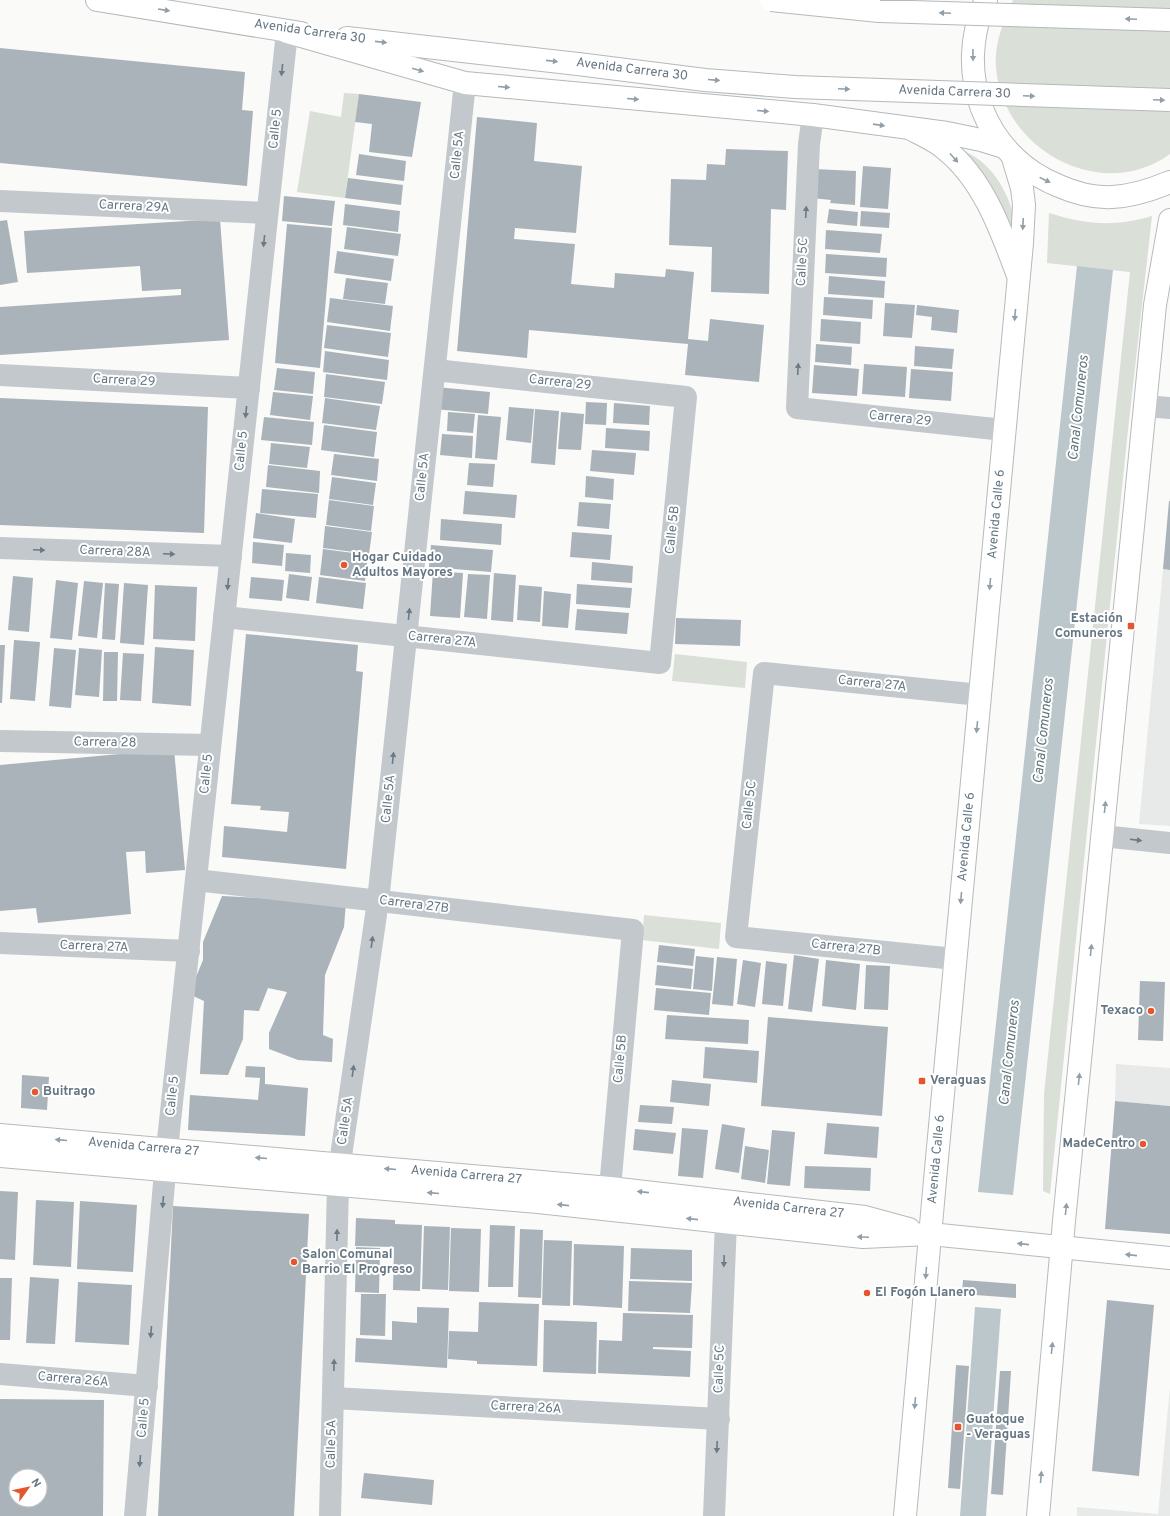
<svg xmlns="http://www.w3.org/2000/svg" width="1170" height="1516" font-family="Overpass,sans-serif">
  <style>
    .built { fill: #e8e9e9 }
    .green { fill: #dadfd7 }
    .water { fill: #bbc7cb }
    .building { fill: #aab3b9; fill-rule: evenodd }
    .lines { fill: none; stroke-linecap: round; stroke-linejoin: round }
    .major-casing { stroke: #b5babe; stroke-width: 24 }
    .highway-casing { stroke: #b4b9bd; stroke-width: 24 }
    .minor { stroke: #c3c8cc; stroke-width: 22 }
    .major { stroke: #fff; stroke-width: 22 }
    .highway { stroke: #fff; stroke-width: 22 }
    .highway-bridge-casing { stroke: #b4b9bd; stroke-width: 24; stroke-linecap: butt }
    .highway-bridge { stroke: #fff; stroke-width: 22 }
    .oneway { fill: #939fa8 }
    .oneway2 { fill: #6a7a87 }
    .poi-dot { fill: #e4572e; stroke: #fff; stroke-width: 1.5 }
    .labels { text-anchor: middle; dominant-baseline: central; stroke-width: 4; stroke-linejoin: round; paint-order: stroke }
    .street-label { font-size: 13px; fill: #657683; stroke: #fff }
    .poi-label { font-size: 13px; font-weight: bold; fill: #657683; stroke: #fff; text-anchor: start }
    .water-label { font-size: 14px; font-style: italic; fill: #60757c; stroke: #fff }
  </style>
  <rect width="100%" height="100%" fill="#fafaf8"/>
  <g class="built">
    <polygon points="1163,569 1170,570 1170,826 1139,824"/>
    <polygon points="1116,1064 1170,1068 1170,1106 1115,1101"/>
    <polygon points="1170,1387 1170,1516 1077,1516 1077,1507 1158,1514"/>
  </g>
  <g class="green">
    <path d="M1013 0H1170V154C1101 204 1002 150 996 67 994 43 1004 21 1013 0Z"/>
    <polygon points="344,93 359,94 345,198 297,192 310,111 341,117"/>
    <path d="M949 147C980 151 1002 179 1011 207 1014 214 1014 224 1014 232L995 198Z"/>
    <path d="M1049 213C1088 225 1113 227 1152 216L1127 439 1050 1194 1043 1191 1044 1094 1130 272 1047 263Z"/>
    <polygon points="675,654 747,662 745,688 672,681"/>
    <polygon points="644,915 721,923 719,949 642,940"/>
  </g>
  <g class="water">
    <polygon points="1077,266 1113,270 1013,1195 978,1192"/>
    <polygon points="975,1307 1001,1309 986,1516 960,1516"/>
  </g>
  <g class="building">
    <polygon points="0,48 245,72 242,110 253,111 247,186 0,163"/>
    <polygon points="359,94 421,102 412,157 369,152 372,124 355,122"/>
    <polygon points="477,117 537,123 534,161 582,166 576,233 515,228 514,239 575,244 571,284 614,288 615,273 665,277 666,269 694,272 688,339 708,341 710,319 764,325 759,382 685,375 688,344 529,330 527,358 457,351"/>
    <polygon points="726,149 788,151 786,210 771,209 769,294 711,292 712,247 669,245 671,179 706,180 707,164 725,165"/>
    <polygon points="359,154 406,161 404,181 356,175"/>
    <polygon points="863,166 891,168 888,209 860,207"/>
    <polygon points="814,169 856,171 855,205 830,203 831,200 812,198"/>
    <polygon points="348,178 403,185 401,205 345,198"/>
    <polygon points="284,196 335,201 332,226 282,221"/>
    <polygon points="345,204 400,211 398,232 343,225"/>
    <polygon points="829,209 858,212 857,226 827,223"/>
    <polygon points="861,211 890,213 889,228 860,226"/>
    <polygon points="220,219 229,340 0,355 0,307 181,295 181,289 142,291 140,266 27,273 24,231"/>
    <polygon points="7,220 18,282 0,285 0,221"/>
    <polygon points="287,224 332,228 320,368 275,363"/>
    <polygon points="347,227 401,234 398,256 344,249"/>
    <polygon points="826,230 882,234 880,253 825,249"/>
    <polygon points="337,251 394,259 391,281 334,273"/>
    <polygon points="826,254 887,258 886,277 825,273"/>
    <polygon points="829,276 885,281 884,298 828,294"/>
    <polygon points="346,278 388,283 385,304 343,299"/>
    <polygon points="824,297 873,300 872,319 823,315"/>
    <polygon points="330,298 393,306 390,331 327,322"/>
    <polygon points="885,303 915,305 912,338 883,336"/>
    <polygon points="917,305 959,310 957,333 931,330 932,317 916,315"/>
    <polygon points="821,319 861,322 860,344 820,341"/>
    <polygon points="327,325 391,333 388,357 324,348"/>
    <polygon points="816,344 852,347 851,365 815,362"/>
    <polygon points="915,346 954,349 952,369 914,366"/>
    <polygon points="325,351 389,360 387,380 323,372"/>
    <polygon points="864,364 907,367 905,397 862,394"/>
    <polygon points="814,365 859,369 857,396 812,393"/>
    <polygon points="277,368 315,372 313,394 274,390"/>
    <polygon points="911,369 953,372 951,401 909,398"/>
    <polygon points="326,374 385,382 382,404 324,397"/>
    <polygon points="436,387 490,392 488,414 434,409"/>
    <polygon points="273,392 313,396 310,420 270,415"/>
    <polygon points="0,398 208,407 204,533 0,525"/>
    <polygon points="325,398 380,406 376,430 322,423"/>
    <polygon points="586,402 607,403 606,425 585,424"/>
    <polygon points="614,403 650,406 649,425 613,423"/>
    <polygon points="509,407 534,409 531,443 506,440"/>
    <polygon points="535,409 559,411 555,465 531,463"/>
    <polygon points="448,412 475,414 473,433 447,431"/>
    <polygon points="561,412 584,414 581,450 558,449"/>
    <polygon points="478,415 501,417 497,460 475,458"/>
    <polygon points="264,417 314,422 312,445 261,440"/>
    <polygon points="324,425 377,432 374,457 321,450"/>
    <polygon points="606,428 650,431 649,451 605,448"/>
    <polygon points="442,434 473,436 472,458 440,455"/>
    <polygon points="271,443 310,447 307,468 269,464"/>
    <polygon points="592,450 636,453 634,475 590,471"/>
    <polygon points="334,454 379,459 377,481 331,475"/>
    <polygon points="469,463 495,464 493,487 467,485"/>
    <polygon points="268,465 320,471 319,493 266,487"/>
    <polygon points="586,476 614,479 613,500 585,497"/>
    <polygon points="332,477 376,483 373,505 329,499"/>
    <polygon points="262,489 318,494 316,518 260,513"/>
    <polygon points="465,491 517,495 515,518 463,514"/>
    <polygon points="329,500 374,506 371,531 326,525"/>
    <polygon points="1169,501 1170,501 1170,570 1163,569"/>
    <polygon points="579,502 611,504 609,529 577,526"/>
    <polygon points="256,513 295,519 292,543 253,538"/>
    <polygon points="441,519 502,524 501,545 440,540"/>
    <polygon points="325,526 372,532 369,554 323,548"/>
    <polygon points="572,532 612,535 610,560 570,557"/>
    <polygon points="253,542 284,545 282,566 252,563"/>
    <polygon points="431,545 493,550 491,572 429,567"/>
    <polygon points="323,549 368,555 365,581 320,575"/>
    <polygon points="286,553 311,555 310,573 285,571"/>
    <polygon points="592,562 633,566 632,583 591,580"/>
    <polygon points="433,571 463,573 460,618 430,616"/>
    <polygon points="494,573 516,575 513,622 491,620"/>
    <polygon points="289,574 312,577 309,601 286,598"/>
    <polygon points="468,574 490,575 487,619 464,617"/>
    <polygon points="13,576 33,578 29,632 8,630"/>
    <polygon points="251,577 284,580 282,601 249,598"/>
    <polygon points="319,577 366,583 363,609 316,603"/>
    <polygon points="56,580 78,583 72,640 50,638"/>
    <polygon points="84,581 103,583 97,638 78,636"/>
    <polygon points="105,583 119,584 115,640 102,639"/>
    <polygon points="124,583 148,585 144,645 120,643"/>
    <polygon points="577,584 632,588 630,608 576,604"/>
    <polygon points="155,585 197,587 195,641 153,639"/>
    <polygon points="519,585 542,587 540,622 517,620"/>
    <polygon points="544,591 571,594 568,628 542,626"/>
    <polygon points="577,609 629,613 627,634 575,630"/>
    <polygon points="676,618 741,620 740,646 675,644"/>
    <polygon points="246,634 358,645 356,671 363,672 346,869 222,857 224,826 287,832 289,812 260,810 261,806 231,804"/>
    <polygon points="14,640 40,642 35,701 10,699"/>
    <polygon points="0,645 5,645 2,703 0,703"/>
    <polygon points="155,647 194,650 191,706 152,703"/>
    <polygon points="54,648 76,650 71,708 49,706"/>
    <polygon points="79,648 102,650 99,697 75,695"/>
    <polygon points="104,652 118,652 117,701 103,701"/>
    <polygon points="123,653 144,654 141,701 120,700"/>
    <polygon points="174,749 185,870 146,873 145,851 126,852 131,914 38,923 36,908 0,911 0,765"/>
    <polygon points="222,896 346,902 344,927 325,975 323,1035 333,1039 332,1062 298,1060 269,1049 269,1033 287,992 268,988 259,1011 244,1010 243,1039 228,1075 200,1074 204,1001 189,994 203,960 203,942"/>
    <polygon points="659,945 695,949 693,966 657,962"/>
    <polygon points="794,955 819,959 812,1012 788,1009"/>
    <polygon points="696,956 714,958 712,991 693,989"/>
    <polygon points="717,957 737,959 733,1006 712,1004"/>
    <polygon points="743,960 761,963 755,1007 737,1004"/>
    <polygon points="826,960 860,964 856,1010 822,1006"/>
    <polygon points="766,961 787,964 783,1006 762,1004"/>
    <polygon points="657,965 693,969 691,989 655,985"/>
    <polygon points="866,965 890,966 888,1010 864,1009"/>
    <polygon points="1140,981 1165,982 1163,1041 1138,1040"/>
    <polygon points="656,988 711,993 709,1015 654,1010"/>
    <polygon points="667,1015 749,1020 748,1044 665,1039"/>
    <polygon points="768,1017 888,1027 882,1116 761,1106"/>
    <polygon points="705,1047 759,1051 757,1083 703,1078"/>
    <polygon points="246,1066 265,1067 265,1084 308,1088 305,1136 188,1130 190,1095 258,1100 260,1078 245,1077"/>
    <polygon points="22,1075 49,1077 47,1110 21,1108"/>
    <polygon points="672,1080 711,1084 709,1106 670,1102"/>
    <polygon points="1115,1101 1170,1106 1170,1234 1105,1229"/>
    <polygon points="640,1105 674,1107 672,1124 638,1122"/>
    <polygon points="827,1123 879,1127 877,1158 824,1154"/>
    <polygon points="722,1124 745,1128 739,1173 715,1169"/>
    <polygon points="682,1128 708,1130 703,1178 678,1176"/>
    <polygon points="635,1129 676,1133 673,1154 633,1150"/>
    <polygon points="772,1130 795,1132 790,1186 767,1184"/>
    <polygon points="745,1146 769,1150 765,1183 741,1179"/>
    <polygon points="805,1166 871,1168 870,1191 804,1188"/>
    <polygon points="0,1191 18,1192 15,1260 0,1259"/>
    <polygon points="36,1200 74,1202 71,1267 33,1265"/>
    <polygon points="80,1201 137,1205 133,1272 77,1269"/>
    <polygon points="173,1206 309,1214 294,1516 158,1516"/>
    <polygon points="356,1218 395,1220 395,1224 422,1225 420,1291 393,1290 394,1247 355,1246"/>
    <polygon points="490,1225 515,1226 513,1287 488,1287"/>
    <polygon points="424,1226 450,1227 448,1290 422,1289"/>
    <polygon points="451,1228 481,1229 479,1292 449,1291"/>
    <polygon points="520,1229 543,1230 541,1298 518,1297"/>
    <polygon points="544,1240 572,1241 570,1306 542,1305"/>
    <polygon points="574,1244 624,1246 622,1308 573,1305"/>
    <polygon points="356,1247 380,1248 379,1293 355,1292"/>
    <polygon points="631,1248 692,1250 692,1281 630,1279"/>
    <polygon points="30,1277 59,1279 55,1344 26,1343"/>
    <polygon points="0,1278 12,1278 10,1340 0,1340"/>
    <polygon points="963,1280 1016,1284 1016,1298 962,1294"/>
    <polygon points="629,1281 692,1283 690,1313 628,1311"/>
    <polygon points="78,1282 132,1285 129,1345 75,1342"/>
    <polygon points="361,1294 386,1294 385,1336 360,1335"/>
    <polygon points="1107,1300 1154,1305 1139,1476 1092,1471"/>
    <polygon points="479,1302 539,1304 537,1366 477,1364 477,1361 448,1359 449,1331 478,1332"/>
    <polygon points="417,1307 449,1308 447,1368 355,1362 356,1338 392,1340 392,1321 417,1323"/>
    <polygon points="623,1313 693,1315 692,1348 653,1347 653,1349 691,1351 690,1377 598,1373 599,1340 622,1341"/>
    <polygon points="544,1320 597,1322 596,1374 543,1372"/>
    <polygon points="956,1365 969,1366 960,1489 948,1488"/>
    <polygon points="1000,1371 1011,1371 1003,1495 991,1494"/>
    <path d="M0 1399 104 1400 103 1516H0ZM16 1476H40V1500H16Z"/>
    <polygon points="364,1473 434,1480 432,1505 361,1498"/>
  </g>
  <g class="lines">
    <g class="major-casing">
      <g id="major">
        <path d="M986 0C953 72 984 156 1059 186 1075 193 1094 198 1112 197 1133 196 1151 190 1170 182"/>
        <path d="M911 129C922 135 935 140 945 149 983 179 1001 230 1017 273"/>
        <path id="s1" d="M0 1135 610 1188 865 1217 909 1229"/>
        <polyline points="0,1156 538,1202 863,1237 930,1234 1170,1258"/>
        <path id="s2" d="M905 1516 935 1180 1022 243 1024 205 1022 188 1013 158"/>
        <polyline points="1038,1516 1064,1221 1155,305 1170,220"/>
      </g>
    </g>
    <g class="highway-casing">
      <g id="highway">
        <polyline points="97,0 301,33"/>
        <polyline points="287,32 465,83 813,115 947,133 981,140 1004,147"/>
        <polyline points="347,38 578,64"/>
      </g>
    </g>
    <g class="minor">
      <polyline points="813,115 809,144 797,408 1004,430"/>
      <polyline points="0,201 267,213"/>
      <polyline points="0,375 249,388"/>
      <polyline points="1145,406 1170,408"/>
      <polyline points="0,548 231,556"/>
      <polyline points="224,617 660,663 686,397 435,370"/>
      <polyline points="0,741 210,745"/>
      <polyline points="1102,836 1170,843"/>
      <polyline points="196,880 633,930 610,1188"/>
      <polyline points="0,943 189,951"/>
      <polyline points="955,959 736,937 764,673 980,695"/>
      <polyline points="0,1374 147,1386"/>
      <polyline points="333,1398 719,1419"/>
      <polyline points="135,1516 167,1149 287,32"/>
      <polyline points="330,1516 338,1185 342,1149 378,901 465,83"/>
      <polyline points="714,1516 726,1222"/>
    </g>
    <use href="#major" class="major"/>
    <use href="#highway" class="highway"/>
    <g class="highway-bridge-casing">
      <g id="highway-bridge">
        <polyline points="771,0 879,11 1170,20"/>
        <path id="s3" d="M578 64 705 80 795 87 1170 100"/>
      </g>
    </g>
    <use href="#highway-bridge" class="highway-bridge"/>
  </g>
  <defs><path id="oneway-solid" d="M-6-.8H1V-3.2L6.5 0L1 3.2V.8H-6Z"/></defs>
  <g class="oneway">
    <use href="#oneway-solid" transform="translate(164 10) rotate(9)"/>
    <use href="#oneway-solid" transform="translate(945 13) rotate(-178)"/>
    <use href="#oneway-solid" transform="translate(1131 19) rotate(-178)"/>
    <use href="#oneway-solid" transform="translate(381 42) rotate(6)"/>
    <use href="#oneway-solid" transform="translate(973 55) rotate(89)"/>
    <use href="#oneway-solid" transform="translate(552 61) rotate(6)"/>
    <use href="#oneway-solid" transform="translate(418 70) rotate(16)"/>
    <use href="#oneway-solid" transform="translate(714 80) rotate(5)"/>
    <use href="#oneway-solid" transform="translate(504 87) rotate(5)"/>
    <use href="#oneway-solid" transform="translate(844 89) rotate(3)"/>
    <use href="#oneway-solid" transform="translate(1029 96) rotate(2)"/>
    <use href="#oneway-solid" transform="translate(633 99) rotate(5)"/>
    <use href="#oneway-solid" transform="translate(1159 100) rotate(2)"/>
    <use href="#oneway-solid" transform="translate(763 111) rotate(5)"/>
    <use href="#oneway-solid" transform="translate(879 125) rotate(8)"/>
    <use href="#oneway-solid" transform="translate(954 158) rotate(48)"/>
    <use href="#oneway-solid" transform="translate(1045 180) rotate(26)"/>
    <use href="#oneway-solid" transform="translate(1023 224) rotate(93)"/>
    <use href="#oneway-solid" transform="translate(1015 315) rotate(95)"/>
    <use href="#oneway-solid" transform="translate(990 584) rotate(95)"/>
    <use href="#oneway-solid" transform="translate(977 727) rotate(95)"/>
    <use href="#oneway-solid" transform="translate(1105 807) rotate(-84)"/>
    <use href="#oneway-solid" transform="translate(961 898) rotate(95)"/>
    <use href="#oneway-solid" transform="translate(1091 950) rotate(-84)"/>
    <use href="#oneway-solid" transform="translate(1079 1079) rotate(-84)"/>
    <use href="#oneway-solid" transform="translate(61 1140) rotate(-175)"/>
    <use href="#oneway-solid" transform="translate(261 1158) rotate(-175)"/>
    <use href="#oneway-solid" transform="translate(390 1169) rotate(-175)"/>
    <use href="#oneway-solid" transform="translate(643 1192) rotate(-174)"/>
    <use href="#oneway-solid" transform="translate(433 1193) rotate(-175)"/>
    <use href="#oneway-solid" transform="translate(563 1205) rotate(-174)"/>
    <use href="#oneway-solid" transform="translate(1066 1209) rotate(-84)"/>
    <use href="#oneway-solid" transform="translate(692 1219) rotate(-174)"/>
    <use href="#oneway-solid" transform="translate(863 1237) rotate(-178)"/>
    <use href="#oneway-solid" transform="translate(1023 1244) rotate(-174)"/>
    <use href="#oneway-solid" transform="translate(1131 1255) rotate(-174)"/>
    <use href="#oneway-solid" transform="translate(926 1273) rotate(95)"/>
    <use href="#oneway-solid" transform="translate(1052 1348) rotate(-84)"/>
    <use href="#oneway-solid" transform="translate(915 1403) rotate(95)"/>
    <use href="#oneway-solid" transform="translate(1041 1477) rotate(-85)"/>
  </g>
  <g class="oneway2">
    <use href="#oneway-solid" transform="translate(282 70) rotate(96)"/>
    <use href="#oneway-solid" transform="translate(806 212) rotate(-87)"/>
    <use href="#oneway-solid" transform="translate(264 241) rotate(96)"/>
    <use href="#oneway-solid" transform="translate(798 369) rotate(-87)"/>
    <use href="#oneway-solid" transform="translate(246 412) rotate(96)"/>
    <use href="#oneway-solid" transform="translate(39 550) rotate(2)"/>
    <use href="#oneway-solid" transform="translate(169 554) rotate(2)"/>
    <use href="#oneway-solid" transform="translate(228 584) rotate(96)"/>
    <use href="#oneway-solid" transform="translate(409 614) rotate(-84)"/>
    <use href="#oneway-solid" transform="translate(393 758) rotate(-84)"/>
    <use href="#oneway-solid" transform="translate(1136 840) rotate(7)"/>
    <use href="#oneway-solid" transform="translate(372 942) rotate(-82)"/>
    <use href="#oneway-solid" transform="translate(353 1071) rotate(-82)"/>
    <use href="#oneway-solid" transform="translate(163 1202) rotate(95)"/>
    <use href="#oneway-solid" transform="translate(337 1235) rotate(-89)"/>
    <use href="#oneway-solid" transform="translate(724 1261) rotate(92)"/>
    <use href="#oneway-solid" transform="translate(151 1332) rotate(95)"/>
    <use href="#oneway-solid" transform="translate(334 1365) rotate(-89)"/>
    <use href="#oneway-solid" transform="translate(717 1447) rotate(92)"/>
    <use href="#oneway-solid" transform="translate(140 1461) rotate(95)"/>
  </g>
  <g class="poi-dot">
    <circle cx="344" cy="565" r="4"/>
    <rect x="1127" y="622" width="8" height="8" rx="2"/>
    <circle cx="1151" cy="1011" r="4"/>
    <rect x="918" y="1077" width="8" height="8" rx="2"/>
    <circle cx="35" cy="1092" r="4"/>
    <circle cx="1143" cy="1144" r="4"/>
    <circle cx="294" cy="1262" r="4"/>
    <circle cx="867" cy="1293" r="4"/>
    <rect x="954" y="1423" width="8" height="8" rx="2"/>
  </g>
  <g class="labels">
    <g class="street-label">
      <text transform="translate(310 32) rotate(8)">Avenida Carrera 30</text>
      <text transform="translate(632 70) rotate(7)">Avenida Carrera 30</text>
      <text stroke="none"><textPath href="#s3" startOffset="378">Avenida Carrera 30</textPath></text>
      <text transform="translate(276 129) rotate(-84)">Calle 5</text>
      <text transform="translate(458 155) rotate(-84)">Calle 5A</text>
      <text transform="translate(134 207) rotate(3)">Carrera 29A</text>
      <text transform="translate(803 262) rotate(-87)">Calle 5C</text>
      <text transform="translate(124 381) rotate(3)">Carrera 29</text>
      <text transform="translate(560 383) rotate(6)">Carrera 29</text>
      <text transform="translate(900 419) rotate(6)">Carrera 29</text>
      <text transform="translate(242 451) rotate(-84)">Calle 5</text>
      <text transform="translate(423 477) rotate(-84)">Calle 5A</text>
      <text stroke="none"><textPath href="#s2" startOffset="1006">Avenida Calle 6</textPath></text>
      <text transform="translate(673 530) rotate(-84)">Calle 5B</text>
      <text transform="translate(115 552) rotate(2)">Carrera 28A</text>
      <text transform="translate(442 640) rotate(6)">Carrera 27A</text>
      <text transform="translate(872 684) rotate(6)">Carrera 27A</text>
      <text transform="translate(105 743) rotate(1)">Carrera 28</text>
      <text transform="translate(207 774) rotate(-84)">Calle 5</text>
      <text transform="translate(389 799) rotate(-84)">Calle 5A</text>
      <text transform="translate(750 805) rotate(-84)">Calle 5C</text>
      <text stroke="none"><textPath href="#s2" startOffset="682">Avenida Calle 6</textPath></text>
      <text transform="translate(414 905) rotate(7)">Carrera 27B</text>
      <text transform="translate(94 947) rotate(2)">Carrera 27A</text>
      <text transform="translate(846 948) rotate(6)">Carrera 27B</text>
      <text transform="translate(621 1059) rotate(-85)">Calle 5B</text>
      <text transform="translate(173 1096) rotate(-84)">Calle 5</text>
      <text transform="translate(346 1121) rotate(-82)">Calle 5A</text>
      <text stroke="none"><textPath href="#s1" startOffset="144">Avenida Carrera 27</textPath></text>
      <text stroke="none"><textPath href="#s2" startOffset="358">Avenida Calle 6</textPath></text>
      <text stroke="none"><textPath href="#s1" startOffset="468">Avenida Carrera 27</textPath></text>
      <text stroke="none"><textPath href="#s1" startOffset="792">Avenida Carrera 27</textPath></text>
      <text transform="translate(720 1369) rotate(-88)">Calle 5C</text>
      <text transform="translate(73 1380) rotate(5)">Carrera 26A</text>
      <text transform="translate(526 1408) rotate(3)">Carrera 26A</text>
      <text transform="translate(144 1418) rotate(-85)">Calle 5</text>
      <text transform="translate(332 1444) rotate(-89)">Calle 5A</text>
    </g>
    <g class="poi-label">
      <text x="352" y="558">Hogar Cuidado<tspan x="352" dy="15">Adultos Mayores</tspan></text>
      <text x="1123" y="619" text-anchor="end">Estación<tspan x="1123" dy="15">Comuneros</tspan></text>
      <text x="1143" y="1011" text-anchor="end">Texaco</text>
      <text x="930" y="1081">Veraguas</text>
      <text x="43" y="1092">Buitrago</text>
      <text x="1135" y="1144" text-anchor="end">MadeCentro</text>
      <text x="302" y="1255">Salon Comunal<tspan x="302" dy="15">Barrio El Progreso</tspan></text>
      <text x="875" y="1293">El Fogón Llanero</text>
      <text x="966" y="1420">Guatoque<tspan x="966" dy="15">- Veraguas</tspan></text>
    </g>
    <g class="water-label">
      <text transform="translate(1079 408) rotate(-84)">Canal Comuneros</text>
      <text transform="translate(1044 731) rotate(-84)">Canal Comuneros</text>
      <text transform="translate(1010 1053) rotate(-84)">Canal Comuneros</text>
    </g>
  </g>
  <g transform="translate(28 1488) rotate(57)"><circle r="19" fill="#ffffff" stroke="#c1c8cd"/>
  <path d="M0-3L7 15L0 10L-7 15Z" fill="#e4572e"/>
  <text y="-6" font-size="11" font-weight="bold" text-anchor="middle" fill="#657683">N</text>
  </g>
</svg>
